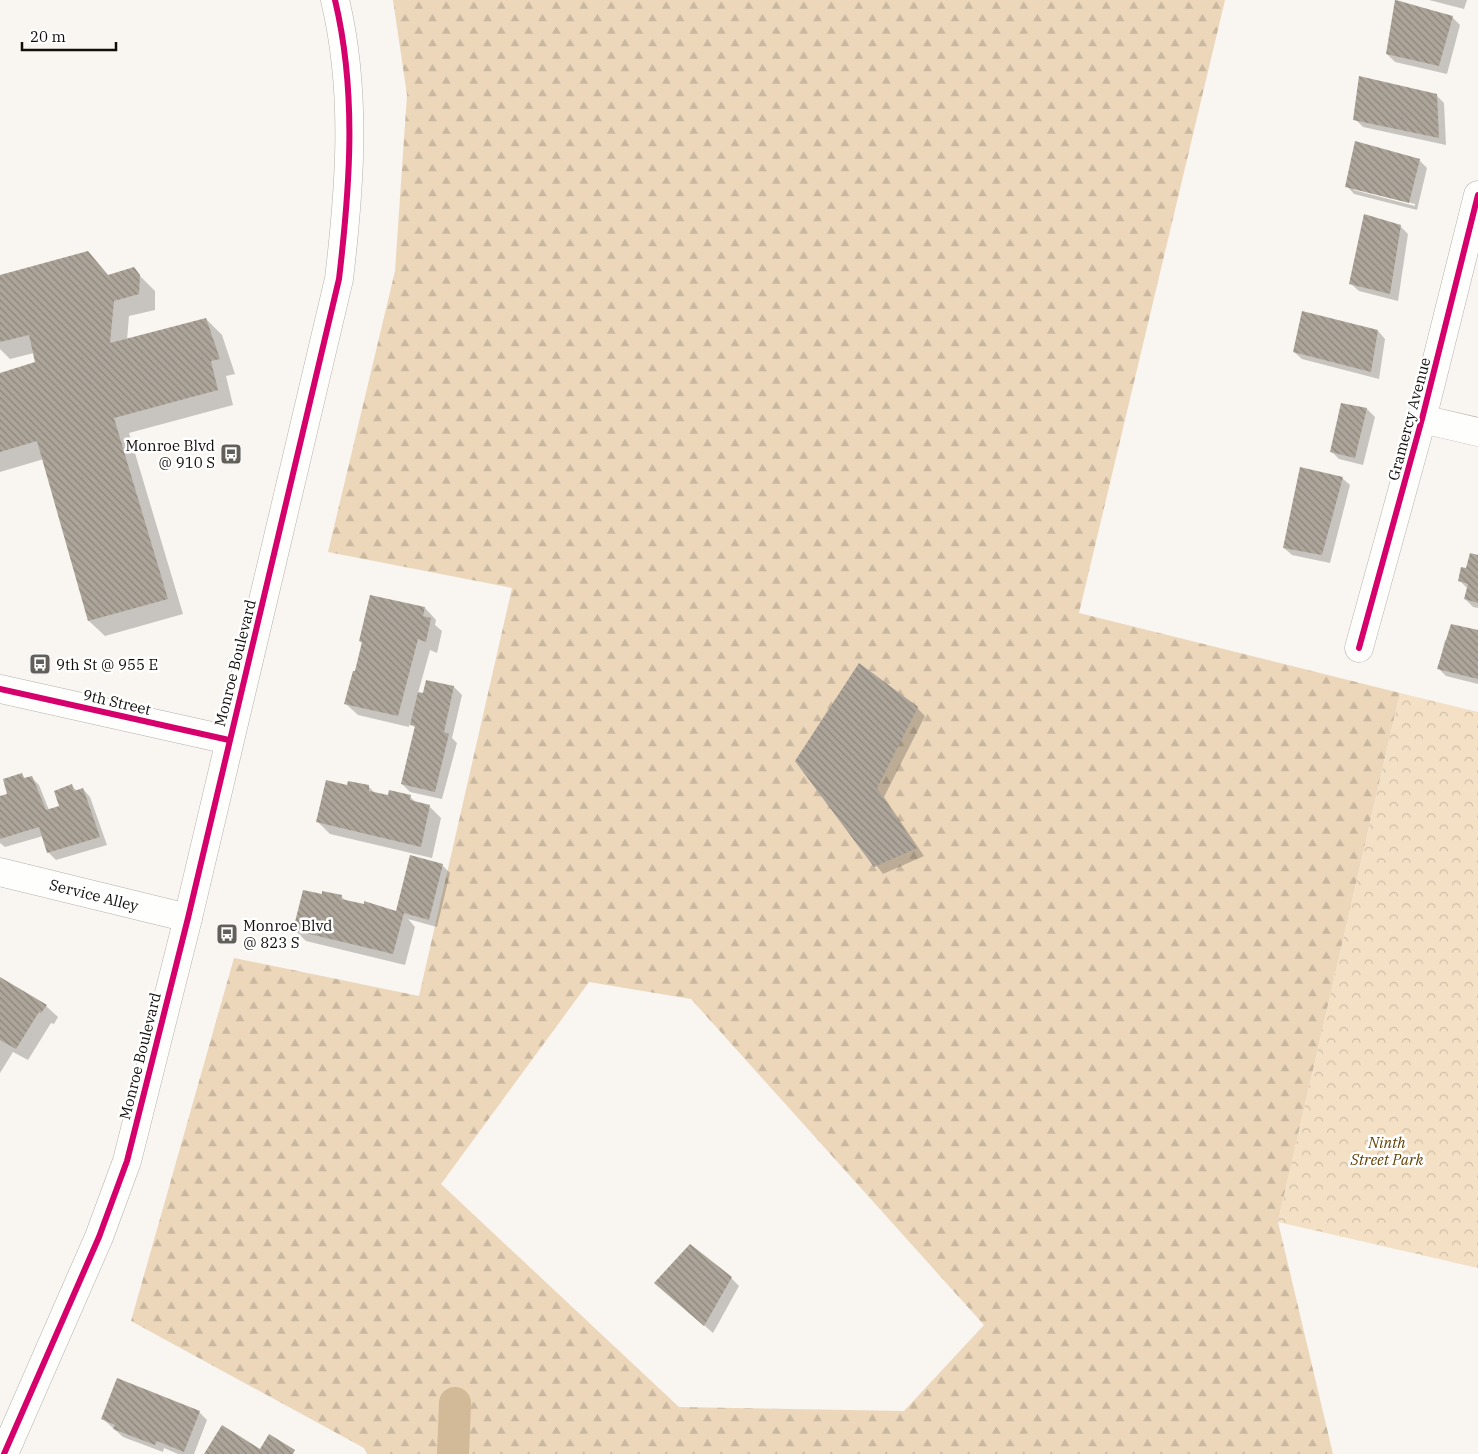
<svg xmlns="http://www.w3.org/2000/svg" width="1478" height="1454" font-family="'IBM Plex Serif',serif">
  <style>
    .forest { fill: url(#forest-firs); fill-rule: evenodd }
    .park { fill: url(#park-crowns) }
    .shadow { fill: #0003; fill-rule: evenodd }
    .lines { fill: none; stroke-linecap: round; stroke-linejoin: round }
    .canal { stroke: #d2b997; stroke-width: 32 }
    .building { fill: url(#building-back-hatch) }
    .minor-casing { stroke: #b4b1ad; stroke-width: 29 }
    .major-casing { stroke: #b4b1ad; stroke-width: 29 }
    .minor { stroke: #fefefd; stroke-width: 28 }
    .major { stroke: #fefefd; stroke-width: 28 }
    .cycleway-casing { stroke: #fff; stroke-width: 9 }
    .cycleway { stroke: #d6006c; stroke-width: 6 }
    .labels { text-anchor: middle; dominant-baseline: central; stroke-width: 5; stroke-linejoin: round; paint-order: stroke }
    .street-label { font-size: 15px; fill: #100e0b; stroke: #fff }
    .poi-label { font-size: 15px; fill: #100e0b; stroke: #fff; text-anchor: start }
    .park-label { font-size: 15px; font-style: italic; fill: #644206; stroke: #fff }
  </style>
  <defs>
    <pattern id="forest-firs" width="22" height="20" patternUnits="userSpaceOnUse" patternTransform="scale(1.25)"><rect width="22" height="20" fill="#ecd7bb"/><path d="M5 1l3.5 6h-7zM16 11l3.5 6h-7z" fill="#c9b79f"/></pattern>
    <pattern id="park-crowns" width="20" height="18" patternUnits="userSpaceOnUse" patternTransform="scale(1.25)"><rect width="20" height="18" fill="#f4e0c5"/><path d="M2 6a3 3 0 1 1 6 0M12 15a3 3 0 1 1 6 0" fill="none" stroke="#d0bfa8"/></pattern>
    <pattern id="building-back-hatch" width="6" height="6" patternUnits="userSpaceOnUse" patternTransform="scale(1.25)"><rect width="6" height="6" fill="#ada59a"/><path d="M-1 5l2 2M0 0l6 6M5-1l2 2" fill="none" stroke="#8b857c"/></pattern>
  </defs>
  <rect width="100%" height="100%" fill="#f9f5f0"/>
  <path class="forest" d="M393 0H1225L1079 613 1400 693 1278 1222 1333 1454H367L364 1448 131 1321 234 958 419 996 512 588 328 552 395 271 407 95ZM589 982 691 999 984 1325 904 1411 679 1407 441 1184Z"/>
  <polygon class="park" points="1400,693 1478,712 1478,1268 1278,1222"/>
  <g class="shadow">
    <polygon points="1397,0 1452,17 1460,25 1447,74 1395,62 1387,54"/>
    <polygon points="1429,0 1467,0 1464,9"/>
    <polygon points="1436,95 1444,103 1446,145 1363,127 1355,119"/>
    <path d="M1419 160 1427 168 1417 210 1354 194 1347 186ZM1354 188 1415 204V206L1354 190Z"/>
    <polygon points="1400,226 1408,234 1398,301 1359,291 1351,284"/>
    <polygon points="88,253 109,276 133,269 155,291 155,310 129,316 127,340 206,319 222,335 235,374 226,376 233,405 129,433 183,614 105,636 89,621 44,459 0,472 0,375 36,363 34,353 10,359 0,349 0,277"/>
    <polygon points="1378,331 1385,339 1379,379 1302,359 1294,352"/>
    <polygon points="1342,404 1367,409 1375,417 1363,465 1339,459 1331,451"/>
    <polygon points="1342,478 1350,485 1330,563 1292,555 1284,548"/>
    <polygon points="1478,556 1478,608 1473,607 1465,599 1468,589 1460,581"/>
    <polygon points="425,608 436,620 435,625 442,631 437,653 430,650 418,693 424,694 427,681 454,687 462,695 452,738 457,743 442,799 410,792 402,784 416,728 410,723 409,727 358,715 346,704 363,644 360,641"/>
    <polygon points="1478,631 1478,684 1446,676 1438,668 1445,640"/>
    <polygon points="917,708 925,716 884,797 924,856 883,874 797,761"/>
    <polygon points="21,775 25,779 31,777 39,785 49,810 61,807 72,786 77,791 83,789 90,797 107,845 56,860 48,852 43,836 5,847 0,843 0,797 8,795"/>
    <polygon points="368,786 376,794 389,797 410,797 417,803 429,806 441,818 432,858 330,834 318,822 347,787"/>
    <polygon points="442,865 450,873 437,927 408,919 415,927 405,965 306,941 294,929 341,896 346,901 401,914"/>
    <polygon points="0,978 46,1006 58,1017 54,1024 51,1023 28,1060 13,1052 0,1073"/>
    <polygon points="731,1278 739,1286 713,1333 664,1291"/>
    <polygon points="199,1412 207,1420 194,1454 178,1454 164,1448 163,1452 123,1437 103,1419"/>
  </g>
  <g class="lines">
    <polyline class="canal" points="453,1454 455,1403"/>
  </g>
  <g class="building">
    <polygon points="1395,0 1453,16 1439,66 1386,54"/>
    <polygon points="1359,76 1437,94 1439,138 1353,120"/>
    <polygon points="1355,141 1420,159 1409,203 1345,187"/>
    <polygon points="1364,214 1401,225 1390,294 1349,284"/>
    <polygon points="88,251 108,275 134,267 140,275 139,294 114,301 110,343 206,318 220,359 211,361 218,390 114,418 168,599 88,621 37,441 0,452 0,373 35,362 29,335 0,342 0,275"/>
    <polygon points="1302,311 1378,330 1371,372 1293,352"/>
    <polygon points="1341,403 1367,408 1355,458 1330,452"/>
    <polygon points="1300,467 1343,477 1322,555 1283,548"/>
    <polygon points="1470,553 1478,555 1478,603 1464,599 1468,584 1458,581 1461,567 1466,568"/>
    <polygon points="370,595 425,607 423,616 431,618 426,642 418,639 398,716 344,704 353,671 355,671 362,642 359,641"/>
    <polygon points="1451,624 1478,630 1478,679 1437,669"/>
    <polygon points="859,663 918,707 877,788 917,848 874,867 795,761"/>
    <polygon points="426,680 454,686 444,732 449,734 435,792 401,784 415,726 410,725 418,692 423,693"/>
    <polygon points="22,773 24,778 32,776 46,810 59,806 54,791 72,784 74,791 83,788 100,837 47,853 39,827 0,839 0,796 7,794 3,779"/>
    <polygon points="326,780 347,785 348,781 369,785 369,791 388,795 389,790 411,795 410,800 430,805 421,847 316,822"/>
    <polygon points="410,855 443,864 429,920 404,913 393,954 293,930 303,890 322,894 322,891 342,895 341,899 364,904 364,901 396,911"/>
    <polygon points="0,977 47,1005 41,1013 39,1012 16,1049 0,1040"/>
    <polygon points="690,1244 732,1277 704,1326 654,1283"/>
    <polygon points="117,1378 200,1411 184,1452 157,1441 155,1445 113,1429 115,1425 101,1419"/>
    <polygon points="222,1425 260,1449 269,1434 295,1450 293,1454 204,1454"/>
  </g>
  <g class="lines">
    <g class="minor-casing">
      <g id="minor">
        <polyline points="1422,419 1478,432"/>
        <polyline points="1359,648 1422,419 1478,195"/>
        <polyline points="0,689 229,740"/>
        <polyline points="0,872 188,918"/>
      </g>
    </g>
    <g class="major-casing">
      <path id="major" d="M4 1454 99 1237 127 1161 188 918 339 279C350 186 357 92 335 0"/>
    </g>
    <use href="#minor" class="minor"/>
    <use href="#major" class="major"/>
    <g class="cycleway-casing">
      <g id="cycleway">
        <polyline points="1359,648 1422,419 1478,195"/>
        <polyline points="0,689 229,740"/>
        <path d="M4 1454 99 1237 127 1161 188 918 339 279C350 186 357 92 335 0"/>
      </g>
    </g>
    <use href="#cycleway" class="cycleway"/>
  </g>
  <defs>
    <g id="bus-square" transform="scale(1.125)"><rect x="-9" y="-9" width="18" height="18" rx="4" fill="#625f5b" stroke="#fff"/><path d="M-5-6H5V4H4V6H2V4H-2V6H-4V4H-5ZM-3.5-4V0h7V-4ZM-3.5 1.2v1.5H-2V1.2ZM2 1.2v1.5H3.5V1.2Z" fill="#fff"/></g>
  </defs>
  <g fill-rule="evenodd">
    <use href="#bus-square" x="231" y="454"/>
    <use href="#bus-square" x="40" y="664"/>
    <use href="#bus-square" x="227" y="934"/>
  </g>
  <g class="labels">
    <g class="street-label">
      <text transform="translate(1409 419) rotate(-75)">Gramercy Avenue</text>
      <text transform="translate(235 663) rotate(-76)">Monroe Boulevard</text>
      <text transform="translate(117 702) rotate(13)">9th Street</text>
      <text transform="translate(94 895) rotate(14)">Service Alley</text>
      <text transform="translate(140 1056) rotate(-76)">Monroe Boulevard</text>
    </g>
    <g class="poi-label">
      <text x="215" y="445" text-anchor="end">Monroe Blvd<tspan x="215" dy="17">@ 910 S</tspan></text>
      <text x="56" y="664">9th St @ 955 E</text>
      <text x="243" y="925">Monroe Blvd<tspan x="243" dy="17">@ 823 S</tspan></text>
    </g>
    <g class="park-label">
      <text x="1387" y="1142">Ninth<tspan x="1387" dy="17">Street Park</tspan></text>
    </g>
  </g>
  <path d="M22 42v8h94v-8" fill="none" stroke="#100e0b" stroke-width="2.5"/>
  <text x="30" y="42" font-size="15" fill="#100e0b" stroke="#ffffff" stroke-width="4" paint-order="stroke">20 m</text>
</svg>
